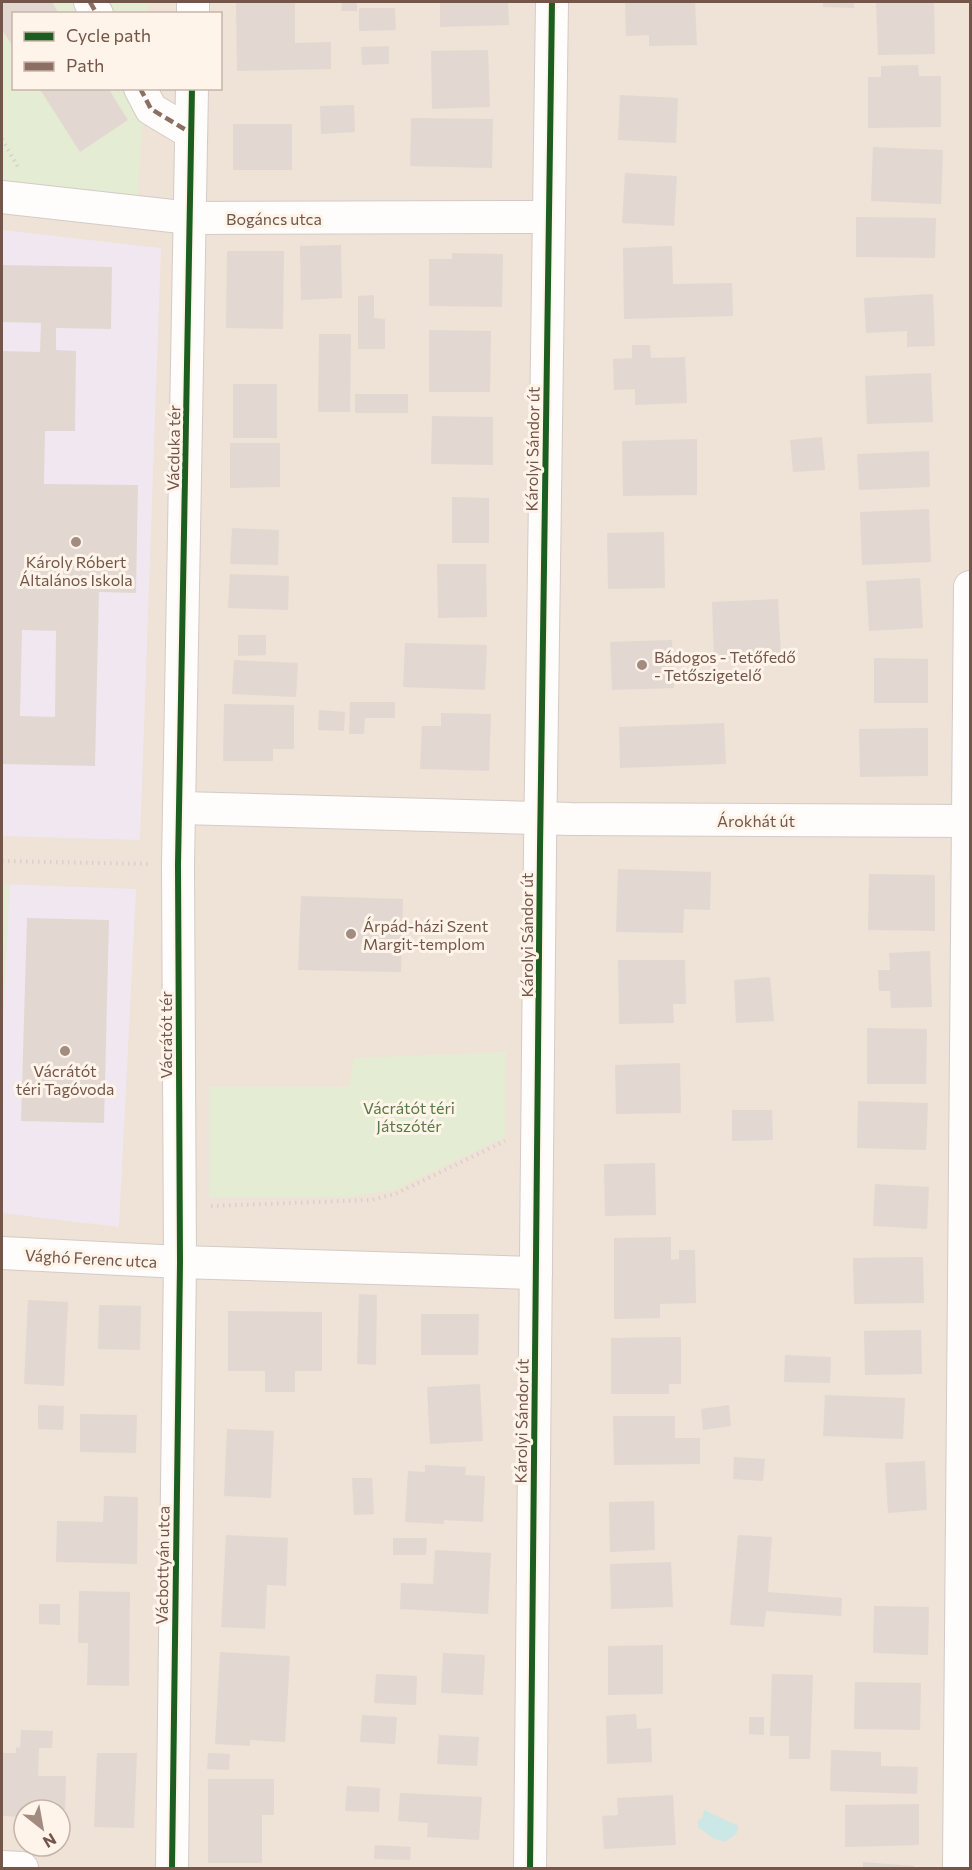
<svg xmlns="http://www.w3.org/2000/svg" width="972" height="1870" font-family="Commissioner,sans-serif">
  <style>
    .residential { fill: #efe2d6; fill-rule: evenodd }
    .education { fill: #f1e7f1 }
    .green { fill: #e4ecd4 }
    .water { fill: #cbe7e6 }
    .building { fill: #e2d8d1; fill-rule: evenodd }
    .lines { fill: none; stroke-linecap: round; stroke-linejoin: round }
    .minor-casing { stroke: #d4cbc6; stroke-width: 34 }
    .path { stroke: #dad0cc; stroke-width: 4; stroke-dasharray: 1.5 4.5; stroke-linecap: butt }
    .minor { stroke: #fefdfc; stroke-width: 32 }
    .quiet { stroke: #8d6e63; stroke-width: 4.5; stroke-dasharray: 9 4.5; stroke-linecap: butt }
    .cycleway-casing { stroke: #fff4e9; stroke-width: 10 }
    .cycleway { stroke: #1b5e20; stroke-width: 6 }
    .poi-dot { fill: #a28b81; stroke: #fff4e9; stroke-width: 2 }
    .labels { text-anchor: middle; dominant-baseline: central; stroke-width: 6; stroke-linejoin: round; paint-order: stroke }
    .street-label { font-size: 16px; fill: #745549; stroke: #fff4e9 }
    .poi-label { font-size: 16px; fill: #745549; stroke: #fff4e9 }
    .park-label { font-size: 16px; fill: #577942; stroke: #fff4e9 }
  </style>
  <rect width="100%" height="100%" fill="#f6f0e9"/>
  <path class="residential" d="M2 2H970V1868H2ZM14 14H220V88H14ZM24 1810H60V1846H24Z"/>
  <g class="education">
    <polygon points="2,230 161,248 140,840 2,836"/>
    <polygon points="2,884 136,889 119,1227 2,1213"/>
  </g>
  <g class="green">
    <polygon points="2,2 148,2 148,13 14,14 14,88 144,89 138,197 2,180"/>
    <polygon points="2,884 10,884 2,1042"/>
    <polygon points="506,1052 505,1137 394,1190 349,1197 209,1197 209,1087 349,1087 354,1058"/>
  </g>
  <polygon class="water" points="704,1810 738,1826 737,1833 725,1842 713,1838 698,1827 698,1821 703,1817"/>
  <g class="building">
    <polygon points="2,2 52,2 59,14 14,14 14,48 2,30"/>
    <polygon points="236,2 295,2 295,43 331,42 331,69 237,71"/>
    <polygon points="342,2 357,2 357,11 341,11"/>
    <polygon points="440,2 508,2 509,25 440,27"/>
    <polygon points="625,2 695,2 697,45 649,46 649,35 626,36"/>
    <polygon points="823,2 854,2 854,8 823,7"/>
    <polygon points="883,2 934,2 935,54 878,55 876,3"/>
    <polygon points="359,8 395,8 396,30 359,31"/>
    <polygon points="389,46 389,64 362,65 361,47"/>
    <polygon points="488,50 490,107 432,109 431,51"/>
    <polygon points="918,65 919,76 941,76 941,127 868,128 868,77 881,77 881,66"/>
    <polygon points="39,88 108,88 128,120 80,152"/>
    <polygon points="620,95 678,98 676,143 618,140"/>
    <polygon points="354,105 355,132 321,134 320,106"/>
    <polygon points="411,118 493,119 492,168 410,166"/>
    <rect x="233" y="124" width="59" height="46"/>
    <polygon points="873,147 943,150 941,204 871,201"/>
    <polygon points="625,173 677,176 674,226 622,223"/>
    <polygon points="856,217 936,218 935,258 856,257"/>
    <polygon points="341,245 342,298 301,300 300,246"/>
    <polygon points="672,246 673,284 732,283 733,316 624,319 623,248"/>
    <polygon points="227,251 284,251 283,329 226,328"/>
    <polygon points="452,253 503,254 502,307 429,306 429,259 452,259"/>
    <path d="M2 265 112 267 111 329 56 328V350L76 351 75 431H45L44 484 138 485 136 593 99 592 95 766 2 764V351L40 352 41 323 2 322ZM22 630 56 631 55 717 20 716Z"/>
    <polygon points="933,294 935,346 907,347 907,331 866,333 864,298"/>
    <polygon points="374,295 374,318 385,319 385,349 358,349 358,296"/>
    <polygon points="429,330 491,331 490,392 429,392"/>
    <polygon points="319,334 351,334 350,412 318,412"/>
    <polygon points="632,345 650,345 651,358 685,357 687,403 635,405 635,389 614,390 613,359 632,358"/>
    <polygon points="931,373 933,422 867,424 865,376"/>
    <rect x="233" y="384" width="44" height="54"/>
    <rect x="355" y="394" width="53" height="19"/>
    <polygon points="432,416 493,417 493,465 431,464"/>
    <polygon points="822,437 825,470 793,472 790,440"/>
    <polygon points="697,439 697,495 623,496 622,441"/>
    <polygon points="230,443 280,443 280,487 230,488"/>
    <polygon points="929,451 930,487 859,490 857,454"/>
    <polygon points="452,497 489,498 489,543 452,543"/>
    <polygon points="929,509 931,562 862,565 860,512"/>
    <polygon points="232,528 279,530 278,565 230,564"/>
    <polygon points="664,532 665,588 608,589 607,533"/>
    <polygon points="437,564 486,564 487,617 438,618"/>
    <polygon points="230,574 289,576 288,610 228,608"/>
    <polygon points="920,578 923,628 869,631 866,581"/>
    <polygon points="778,599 781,657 714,660 712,602"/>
    <polygon points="238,635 266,635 266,655 238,656"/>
    <polygon points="672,640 674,688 612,690 610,642"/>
    <polygon points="405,643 487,645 485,690 403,687"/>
    <polygon points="874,658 928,659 928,703 874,703"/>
    <polygon points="234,660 298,663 296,697 232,694"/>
    <polygon points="350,702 395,702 395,718 365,718 364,734 349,734"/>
    <polygon points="224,704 294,705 294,749 273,749 273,761 223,761"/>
    <polygon points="319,710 345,712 344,731 318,730"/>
    <polygon points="441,713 491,714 489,771 420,769 422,726 441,726"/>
    <polygon points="724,723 726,764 620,768 619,727"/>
    <polygon points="928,728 928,776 860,777 859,729"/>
    <polygon points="618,869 711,872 710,910 684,909 683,933 616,932"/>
    <polygon points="869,874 935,875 935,931 868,930"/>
    <polygon points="301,896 403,899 401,972 298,970"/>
    <polygon points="27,918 109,920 104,1123 21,1121"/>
    <polygon points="930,951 932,1007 891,1008 890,991 879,991 878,970 890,970 889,953"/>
    <polygon points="618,960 685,960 686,1004 673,1004 674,1023 619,1024"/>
    <polygon points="770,977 774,1021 736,1023 734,980"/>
    <polygon points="867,1028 927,1029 926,1084 867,1084"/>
    <polygon points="680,1063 681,1113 616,1114 615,1065"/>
    <polygon points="858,1101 928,1103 926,1150 857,1148"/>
    <polygon points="732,1110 772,1110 773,1140 732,1141"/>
    <polygon points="655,1163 656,1215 605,1216 604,1164"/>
    <polygon points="875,1184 929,1187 927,1229 873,1226"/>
    <polygon points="671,1237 671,1260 679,1259 679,1250 695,1250 696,1303 660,1304 660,1318 614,1319 614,1238"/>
    <polygon points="923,1257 924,1303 854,1304 853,1258"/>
    <polygon points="359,1294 377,1295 376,1365 357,1364"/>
    <polygon points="28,1300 68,1302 64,1386 24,1384"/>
    <polygon points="99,1305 141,1306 140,1350 98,1349"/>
    <polygon points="228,1311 322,1312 322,1371 295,1371 295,1392 265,1392 265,1371 228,1371"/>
    <polygon points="421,1314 479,1314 478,1355 421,1355"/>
    <polygon points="921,1330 922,1374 865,1375 864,1331"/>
    <polygon points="681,1337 681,1384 669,1384 669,1394 611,1394 611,1338"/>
    <polygon points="785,1355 831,1357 830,1383 784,1382"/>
    <polygon points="480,1384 483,1441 430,1444 427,1387"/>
    <polygon points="825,1395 905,1398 903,1439 823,1436"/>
    <polygon points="38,1405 64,1406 63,1430 38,1429"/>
    <polygon points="729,1405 731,1426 703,1430 701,1409"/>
    <polygon points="80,1414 137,1415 136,1453 80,1452"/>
    <polygon points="613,1416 675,1416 675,1438 700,1438 700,1464 614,1465"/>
    <polygon points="227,1429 274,1431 271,1498 224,1496"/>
    <polygon points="734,1457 765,1459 763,1481 733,1479"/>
    <polygon points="925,1461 927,1510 888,1513 885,1463"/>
    <polygon points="425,1465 466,1467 465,1475 485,1476 483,1522 444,1520 444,1524 405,1522 408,1471 425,1472"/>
    <polygon points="352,1478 372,1478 374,1514 354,1515"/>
    <polygon points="104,1496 138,1497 137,1564 56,1562 57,1521 103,1522"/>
    <polygon points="654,1501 655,1550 610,1552 609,1502"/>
    <polygon points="226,1535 288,1538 286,1586 267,1585 265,1629 221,1627"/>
    <polygon points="738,1535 772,1537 768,1592 842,1598 841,1616 766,1611 764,1627 730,1625"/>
    <polygon points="393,1538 427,1538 426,1555 393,1555"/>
    <polygon points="435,1550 491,1553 488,1614 400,1609 401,1583 433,1584"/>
    <polygon points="671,1562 673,1607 611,1609 610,1564"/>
    <polygon points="79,1591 130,1592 129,1686 87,1685 88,1643 78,1643"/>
    <polygon points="39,1604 60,1604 60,1625 39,1624"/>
    <polygon points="874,1606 929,1607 928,1655 873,1653"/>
    <polygon points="663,1645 663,1694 608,1695 608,1646"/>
    <polygon points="220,1652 290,1656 285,1742 250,1740 250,1746 215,1744"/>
    <polygon points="443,1653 485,1655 483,1695 441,1693"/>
    <polygon points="376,1674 417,1676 416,1705 374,1703"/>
    <polygon points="772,1674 813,1675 810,1759 789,1759 789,1736 770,1736"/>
    <polygon points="855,1682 921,1683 920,1730 854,1729"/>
    <polygon points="636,1714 637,1729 651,1728 652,1762 607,1764 606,1716"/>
    <polygon points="362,1715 397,1717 395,1744 360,1742"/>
    <polygon points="749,1717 764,1717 764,1735 749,1734"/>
    <polygon points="21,1730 53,1731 52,1748 39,1748 38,1776 66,1776 65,1818 60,1818 60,1810 24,1810 24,1817 2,1816 2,1753 16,1753 16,1747 20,1748"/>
    <polygon points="439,1735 479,1737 477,1766 437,1764"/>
    <polygon points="831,1750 881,1752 881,1766 918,1767 917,1794 830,1791"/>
    <polygon points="97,1753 137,1753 134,1828 94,1827"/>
    <polygon points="208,1753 230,1754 229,1770 207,1769"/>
    <polygon points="208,1779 274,1779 274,1815 262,1815 262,1863 208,1863"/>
    <polygon points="347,1786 380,1788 379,1812 345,1811"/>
    <polygon points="400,1793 482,1797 479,1840 427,1837 428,1823 398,1821"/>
    <polygon points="673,1795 676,1845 604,1849 602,1816 618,1815 617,1798"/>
    <polygon points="919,1804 919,1845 845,1847 845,1805"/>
    <polygon points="375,1845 411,1847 410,1860 374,1859"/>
    <polygon points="863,1862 914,1866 914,1868 863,1868"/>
  </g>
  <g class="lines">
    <g class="minor-casing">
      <g id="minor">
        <polyline points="90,2 97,14"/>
        <polyline points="193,14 193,2"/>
        <polyline points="140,88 151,109 191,133"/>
        <polyline points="2,197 190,218 549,217"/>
        <polyline points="181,808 571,819 970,821"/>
        <polyline points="2,1253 180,1262 536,1273"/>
        <polyline points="2,1867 22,1868"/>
        <polyline points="172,1868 180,1262 178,865 192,88"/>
        <polyline points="530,1868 540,849 552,2"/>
        <polyline points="959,1868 970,587"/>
      </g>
    </g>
    <g class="path">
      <polyline points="2,139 18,167"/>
      <polyline points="2,861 148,864"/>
      <polyline points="211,1206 371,1200 395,1194 505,1141"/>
    </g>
    <use href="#minor" class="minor"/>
    <g class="quiet">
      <polyline points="90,2 97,14"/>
      <polyline points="140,88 151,109 191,133"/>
    </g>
    <g class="cycleway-casing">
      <g id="cycleway">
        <polyline points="172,1868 180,1262 178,865 192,88"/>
        <polyline points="530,1868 540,849 552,2"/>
      </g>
    </g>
    <use href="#cycleway" class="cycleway"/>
  </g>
  <g class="poi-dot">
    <circle cx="76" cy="542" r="6"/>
    <circle cx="642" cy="665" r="6"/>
    <circle cx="351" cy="934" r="6"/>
    <circle cx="65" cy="1051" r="6"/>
  </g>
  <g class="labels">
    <g class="street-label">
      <text x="274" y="218">Bogáncs utca</text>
      <text transform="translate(173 448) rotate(-89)">Vácduka tér</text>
      <text transform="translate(532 449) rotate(-89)">Károlyi Sándor út</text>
      <text x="756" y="820">Árokhát út</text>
      <text transform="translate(526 935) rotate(-90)">Károlyi Sándor út</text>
      <text transform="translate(165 1035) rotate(-90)">Vácrátót tér</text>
      <text transform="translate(91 1258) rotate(3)">Vághó Ferenc utca</text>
      <text transform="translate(521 1421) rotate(-89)">Károlyi Sándor út</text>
      <text transform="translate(162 1565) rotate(-89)">Vácbottyán utca</text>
    </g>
    <g class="poi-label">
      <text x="76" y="561">Károly Róbert<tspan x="76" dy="18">Általános Iskola</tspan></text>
      <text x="654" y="656" text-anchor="start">Bádogos - Tetőfedő<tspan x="654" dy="18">- Tetőszigetelő</tspan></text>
      <text x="363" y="925" text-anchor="start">Árpád-házi Szent<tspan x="363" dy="18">Margit-templom</tspan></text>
      <text x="65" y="1070">Vácrátót<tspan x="65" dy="18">téri Tagóvoda</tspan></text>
    </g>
    <g class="park-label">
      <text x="409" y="1107">Vácrátót téri<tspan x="409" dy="18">Játszótér</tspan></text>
    </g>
  </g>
  <rect width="972" height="1870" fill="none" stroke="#745549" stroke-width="6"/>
  <rect x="12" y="12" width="210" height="78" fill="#fff4e9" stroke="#c7b4a9" stroke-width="1.5"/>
  <rect x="24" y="32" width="30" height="9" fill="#1b5e20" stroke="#c7b4a9" stroke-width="1.5"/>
  <text x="66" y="42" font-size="18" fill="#745549">Cycle path</text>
  <rect x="24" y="62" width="30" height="9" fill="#8d6e63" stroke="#c7b4a9" stroke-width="1.5"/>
  <text x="66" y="72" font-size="18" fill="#745549">Path</text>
  <g transform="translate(42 1828) rotate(149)"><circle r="28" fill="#fff4e9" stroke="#c7b4a9" stroke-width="1.5"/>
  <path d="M0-4.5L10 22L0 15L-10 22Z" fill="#a28b81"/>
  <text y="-9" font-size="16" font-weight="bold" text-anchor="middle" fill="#745549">N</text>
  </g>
</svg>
